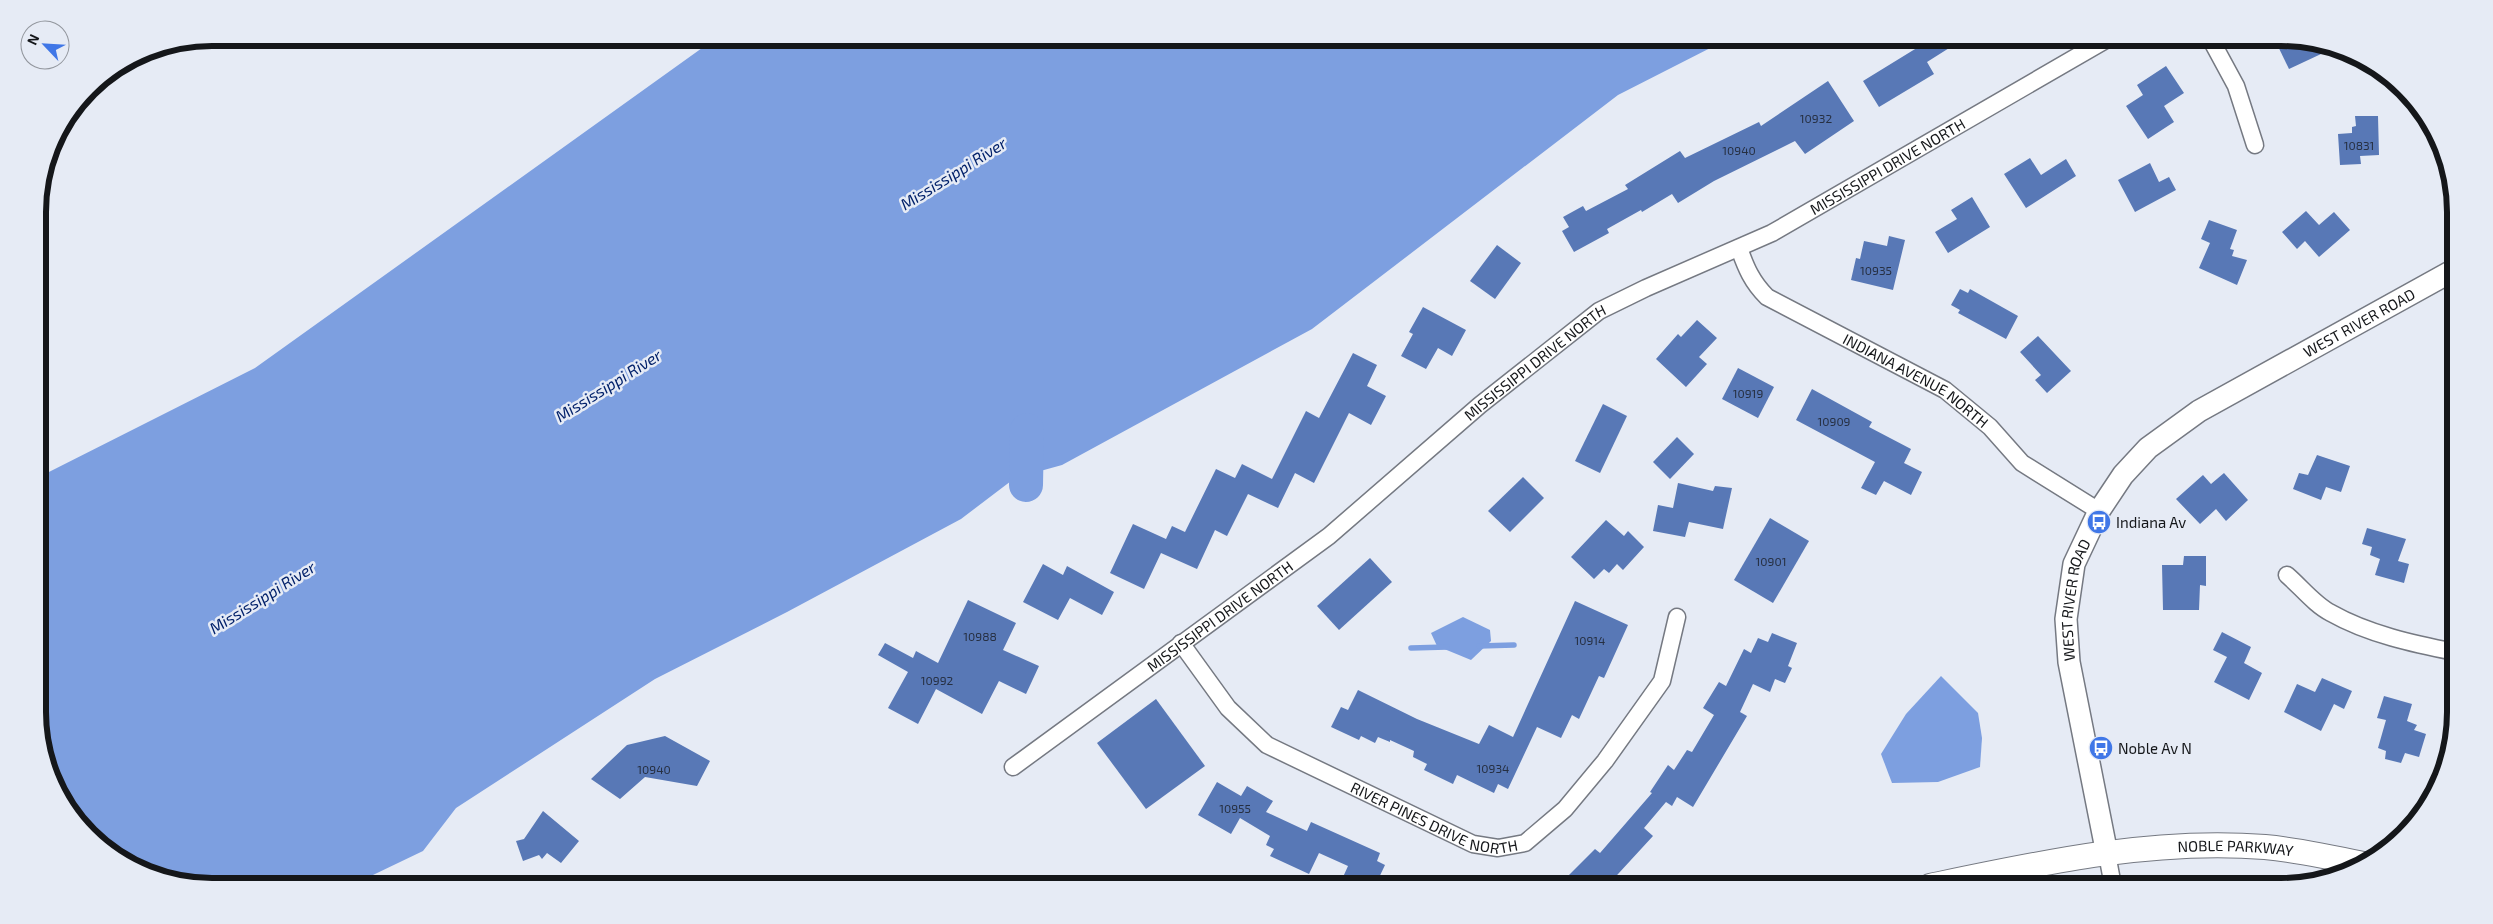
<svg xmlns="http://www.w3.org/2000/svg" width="2493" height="924" font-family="'Exo 2',sans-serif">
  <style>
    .water { fill: #7d9fe0 }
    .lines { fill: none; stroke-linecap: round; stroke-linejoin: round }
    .stream { stroke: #7d9fe0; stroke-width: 5.5 }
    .river { stroke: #7d9fe0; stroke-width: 34 }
    .building { fill: #5878b6 }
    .minor-casing { stroke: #757982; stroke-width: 19 }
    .tertiary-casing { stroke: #757982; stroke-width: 24 }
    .secondary-casing { stroke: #757982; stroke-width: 26 }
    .minor { stroke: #fff; stroke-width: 16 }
    .tertiary { stroke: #fff; stroke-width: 21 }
    .secondary { stroke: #fff; stroke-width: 24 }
    .labels { text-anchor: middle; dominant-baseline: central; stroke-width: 5; stroke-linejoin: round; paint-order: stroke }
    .number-label { font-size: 12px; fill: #262f41 }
    .street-label { font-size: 15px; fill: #15171a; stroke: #e6ebf5 }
    .poi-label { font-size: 15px; fill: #15171a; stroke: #e6ebf5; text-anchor: start }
    .water-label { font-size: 16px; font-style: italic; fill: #02216a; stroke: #e6ebf5 }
    .rim { fill: none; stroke: #15171a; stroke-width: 6 }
  </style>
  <rect width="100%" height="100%" fill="#e6ebf5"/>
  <g class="water">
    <polygon points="716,38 1767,38 1724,41 1618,95 1312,329 1062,465 1015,478 961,519 787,612 655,679 456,808 423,851 350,886 213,886 157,877 81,827 41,745 39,477 255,368"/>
    <polygon points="1463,617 1490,630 1491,641 1471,660 1437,646 1431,633"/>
    <polygon points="1941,676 1978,713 1982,738 1980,767 1938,782 1892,783 1881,754 1906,714"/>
  </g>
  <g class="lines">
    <g class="stream">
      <polyline points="1479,646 1514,645"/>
      <polyline points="1411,648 1447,647"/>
    </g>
    <polyline class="river" points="1026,485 1027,430"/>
  </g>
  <g class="building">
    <polygon points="1933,38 1965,38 1927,62 1934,74 1879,107 1863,81"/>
    <polygon points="2274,38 2280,38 2336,47 2289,69"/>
    <polygon points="2166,66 2184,93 2164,106 2174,122 2148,139 2126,106 2143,95 2137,85"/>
    <polygon points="1828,81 1854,121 1805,154 1795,141 1714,181 1678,203 1672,194 1642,212 1641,210 1607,229 1609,233 1574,252 1562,231 1569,227 1563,217 1583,206 1586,211 1628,189 1625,185 1680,151 1685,158 1759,122 1761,126"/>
    <polygon points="2355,116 2378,116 2379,155 2360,156 2361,164 2340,165 2338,134 2352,133 2352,127 2356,126"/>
    <polygon points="2030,158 2041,175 2066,159 2076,176 2026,208 2004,174"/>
    <polygon points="2150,163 2159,182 2169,177 2176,190 2135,212 2118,180"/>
    <polygon points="1972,197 1990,227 1948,253 1935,232 1957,219 1951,210"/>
    <polygon points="2306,211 2319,225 2334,212 2350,230 2319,257 2305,241 2297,249 2282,232"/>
    <polygon points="2209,220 2237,230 2230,249 2234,250 2232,256 2247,260 2237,285 2199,268 2210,243 2201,239"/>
    <polygon points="1889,236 1905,240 1893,290 1851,280 1856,258 1860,259 1864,241 1887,246"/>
    <polygon points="1497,245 1521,263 1495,299 1470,281"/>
    <polygon points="1960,289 1968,293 1970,289 2018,316 2006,339 1958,313 1960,310 1951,305"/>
    <polygon points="1423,307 1466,330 1452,356 1438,348 1426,369 1401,356 1413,334 1409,332"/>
    <polygon points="1697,320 1717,338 1699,357 1707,364 1686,387 1656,359 1678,334 1681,337"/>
    <polygon points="2038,336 2071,371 2047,393 2035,380 2041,375 2020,352"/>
    <polygon points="1353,353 1377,365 1367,386 1386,396 1371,425 1349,413 1314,483 1295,473 1278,508 1248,494 1227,536 1215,530 1197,569 1161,553 1144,589 1110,573 1133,524 1166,539 1172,526 1185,532 1216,469 1235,478 1242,464 1272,479 1306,411 1319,418"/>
    <polygon points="1738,368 1774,387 1758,418 1722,399"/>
    <polygon points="1812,389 1872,422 1869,427 1911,449 1904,463 1922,472 1911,495 1884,481 1876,495 1861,488 1875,462 1796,420"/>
    <polygon points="1603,404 1627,416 1600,473 1575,461"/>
    <polygon points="1677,437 1694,454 1670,479 1653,462"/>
    <polygon points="2317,455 2350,466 2341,492 2326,487 2321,500 2293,489 2299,473 2308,475"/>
    <polygon points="2224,473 2248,500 2226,521 2216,509 2200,524 2176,499 2203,475 2211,484"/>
    <polygon points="1523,477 1544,498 1510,532 1488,511"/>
    <polygon points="1678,483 1713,491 1715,486 1732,488 1723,529 1689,522 1685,537 1653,531 1658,505 1673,508"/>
    <polygon points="1770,518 1809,541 1773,603 1734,580"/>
    <polygon points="1606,520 1624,536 1628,531 1644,547 1623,570 1617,564 1609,573 1604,569 1594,579 1571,557"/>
    <polygon points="2367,528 2406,539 2398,561 2409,564 2404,583 2375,575 2380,559 2370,555 2372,547 2362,544"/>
    <polygon points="2184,556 2206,556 2206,586 2200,585 2199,610 2163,610 2162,565 2183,565"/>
    <polygon points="1370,558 1392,582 1339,630 1317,606"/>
    <polygon points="1043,564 1063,575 1067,566 1114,592 1102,615 1070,598 1058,620 1023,602"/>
    <polygon points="968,600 1016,623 1003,650 1039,666 1026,694 999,681 982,714 936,689 918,724 888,708 908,672 878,655 885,643 913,658 916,651 938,663"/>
    <polygon points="1575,601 1628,625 1604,678 1599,676 1579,719 1572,715 1561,738 1537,727 1508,789 1498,784 1494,793 1457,775 1453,784 1424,770 1427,764 1413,757 1414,751 1390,740 1390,742 1378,737 1375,743 1361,736 1359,740 1331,727 1341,707 1348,710 1358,690 1417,719 1479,744 1489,725 1513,737"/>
    <polygon points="2222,632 2251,647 2244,663 2262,673 2249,700 2214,682 2227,657 2213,650"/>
    <polygon points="1772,633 1797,643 1788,666 1792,668 1785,683 1775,679 1770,692 1753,684 1740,712 1747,716 1693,807 1677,797 1672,806 1666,802 1644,828 1653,836 1607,886 1558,886 1595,849 1600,853 1652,793 1650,792 1668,765 1674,770 1687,750 1692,752 1714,715 1703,708 1719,682 1726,686 1744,649 1751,653 1758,638 1768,642"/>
    <polygon points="2322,678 2352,691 2344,709 2334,704 2321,731 2284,712 2297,684 2315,692"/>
    <polygon points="2384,696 2412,704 2407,721 2417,725 2414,730 2426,734 2419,757 2405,753 2401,763 2385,759 2386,751 2378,748 2386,720 2377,718"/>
    <polygon points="1156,699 1205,766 1146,809 1097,743"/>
    <polygon points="665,736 710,761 697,786 645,777 620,799 591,779 627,745"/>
    <polygon points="1217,782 1241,796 1247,786 1273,801 1266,812 1307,831 1311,822 1380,853 1377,861 1385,865 1375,886 1339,886 1348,866 1319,853 1309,874 1270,856 1274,849 1266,845 1270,836 1240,818 1231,834 1198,815"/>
    <polygon points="543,811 579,841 561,863 547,853 542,859 539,855 523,861 516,841 524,839"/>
  </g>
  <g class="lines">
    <g class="minor-casing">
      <g id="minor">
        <polyline points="2210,38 2236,86 2255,145"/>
        <path id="s1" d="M1739 248C1746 268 1752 282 1767 297L1945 390 1990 427 2022 463 2099 511"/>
        <path d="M2287 575C2301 587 2315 605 2331 613 2368 634 2414 644 2455 652"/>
        <path id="s2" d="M1181 643 1228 708 1267 745 1473 844 1498 848 1525 843 1565 809 1605 761 1662 681 1677 617"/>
        <path id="s3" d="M1013 767 1329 536 1480 405 1599 311 1646 288 1772 233 2109 38"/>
        <polyline points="2107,854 2113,886"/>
      </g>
    </g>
    <g class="tertiary-casing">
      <g id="tertiary">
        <path id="s4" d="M2107 854 2069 662 2066 619 2074 564 2099 511 2123 475 2148 448 2199 411 2454 270"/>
      </g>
    </g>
    <g class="secondary-casing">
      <g id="secondary">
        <path id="s5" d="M1930 886C2039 863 2153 838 2265 847 2298 850 2331 857 2363 864"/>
      </g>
    </g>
    <use href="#minor" class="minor"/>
    <use href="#tertiary" class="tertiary"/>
    <use href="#secondary" class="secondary"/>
  </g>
  <defs>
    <g id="bus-disc" transform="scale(1.25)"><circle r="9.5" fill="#4077e7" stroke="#e6ebf5"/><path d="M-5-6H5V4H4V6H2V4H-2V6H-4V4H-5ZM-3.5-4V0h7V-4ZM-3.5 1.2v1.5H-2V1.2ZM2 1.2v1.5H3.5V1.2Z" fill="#fff"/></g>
  </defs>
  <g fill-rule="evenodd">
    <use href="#bus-disc" x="2099" y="522"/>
    <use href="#bus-disc" x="2101" y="748"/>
  </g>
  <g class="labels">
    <g class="number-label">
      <text x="1816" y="118">10932</text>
      <text x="2359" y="145">10831</text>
      <text x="1739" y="150">10940</text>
      <text x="1876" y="270">10935</text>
      <text x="1748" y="393">10919</text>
      <text x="1834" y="421">10909</text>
      <text x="1771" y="561">10901</text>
      <text x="980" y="636">10988</text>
      <text x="1590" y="640">10914</text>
      <text x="937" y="680">10992</text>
      <text x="1493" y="768">10934</text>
      <text x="654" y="769">10940</text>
      <text x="1235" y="808">10955</text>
    </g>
    <g class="street-label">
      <text stroke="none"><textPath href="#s3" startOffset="1066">MISSISSIPPI DRIVE NORTH</textPath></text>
      <text stroke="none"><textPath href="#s4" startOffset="679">WEST RIVER ROAD</textPath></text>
      <text stroke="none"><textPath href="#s3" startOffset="661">MISSISSIPPI DRIVE NORTH</textPath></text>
      <text stroke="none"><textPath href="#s1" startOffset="228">INDIANA AVENUE NORTH</textPath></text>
      <text stroke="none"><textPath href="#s4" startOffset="259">WEST RIVER ROAD</textPath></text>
      <text stroke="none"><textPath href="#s3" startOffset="256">MISSISSIPPI DRIVE NORTH</textPath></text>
      <text stroke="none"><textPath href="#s2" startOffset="318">RIVER PINES DRIVE NORTH</textPath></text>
      <text stroke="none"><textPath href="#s5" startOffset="309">NOBLE PARKWAY</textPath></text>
    </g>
    <g class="poi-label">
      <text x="2116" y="522">Indiana Av</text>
      <text x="2118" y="748">Noble Av N</text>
    </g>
    <g class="water-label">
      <text transform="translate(953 173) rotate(-32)">Mississippi River</text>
      <text transform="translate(608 385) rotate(-32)">Mississippi River</text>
      <text transform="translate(262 597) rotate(-32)">Mississippi River</text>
    </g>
  </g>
  <path d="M0 0H2493V924H0ZM212 46H2281A166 166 0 0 1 2447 212V712A166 166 0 0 1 2281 878H212A166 166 0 0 1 46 712V212A166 166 0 0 1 212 46Z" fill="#e6ebf5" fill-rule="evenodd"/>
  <path class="rim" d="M212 46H2281A166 166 0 0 1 2447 212V712A166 166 0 0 1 2281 878H212A166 166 0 0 1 46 712V212A166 166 0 0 1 212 46Z"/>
  <g transform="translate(45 45) rotate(295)"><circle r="24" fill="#e6ebf5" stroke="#92969d"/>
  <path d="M0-4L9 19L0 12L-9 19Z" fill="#4077e7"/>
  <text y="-8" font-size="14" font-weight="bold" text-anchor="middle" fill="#15171a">N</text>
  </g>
</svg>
